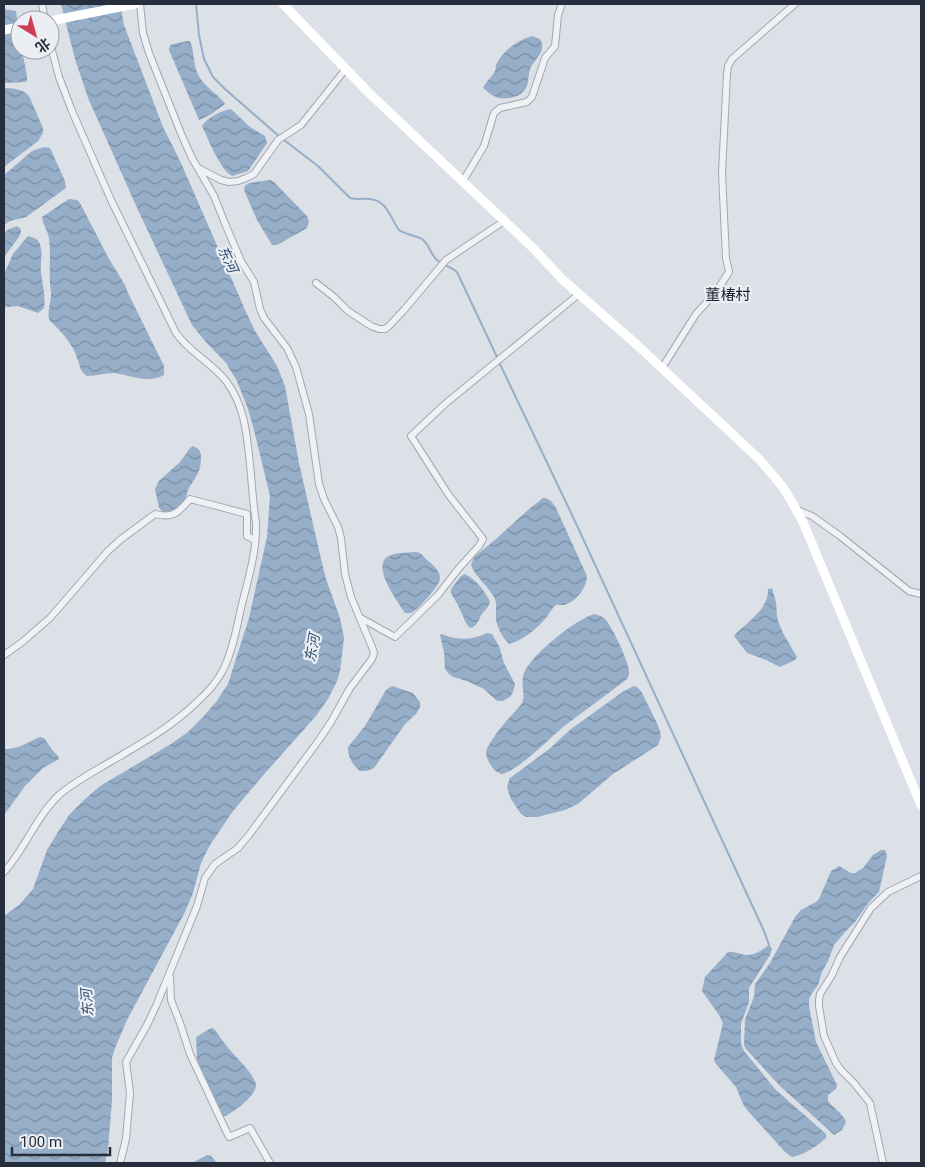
<svg xmlns="http://www.w3.org/2000/svg" width="925" height="1167" font-family="Roboto,'Noto Sans SC',sans-serif">
  <style>
    .water { fill: url(#water-waves) }
    .lines { fill: none; stroke-linecap: round; stroke-linejoin: round }
    .stream { stroke: #96aec8; stroke-width: 2 }
    .street-casing { stroke: #a2a7b1; stroke-width: 8 }
    .street { stroke: #eff1f5; stroke-width: 6 }
    .secondary { stroke: #fff; stroke-width: 9 }
    .labels { text-anchor: middle; dominant-baseline: central; stroke-width: 4.5; stroke-linejoin: round; paint-order: stroke }
    .water-label { font-size: 14px; font-style: italic; fill: #2f4d71; stroke: #ebeff4 }
    .quarter-label { font-size: 15px; fill: #181f2e; stroke: #ebeff4 }
  </style>
  <defs>
    <pattern id="water-waves" width="16" height="10" patternUnits="userSpaceOnUse" patternTransform="scale(1.25)"><rect width="16" height="10" fill="#96aec8"/><path d="M0 5q4-4 8 0t8 0" fill="none" stroke="#7a8ea4"/></pattern>
  </defs>
  <rect width="100%" height="100%" fill="#dce0e7"/>
  <g class="water">
    <polygon points="61,4 122,4 122,14 124,25 163,127 181,163 246,312 255,331 277,366 285,386 299,463 321,559 326,579 340,618 344,638 340,671 337,681 328,699 316,716 266,772 233,811 210,845 201,863 193,893 185,912 127,1020 115,1048 112,1058 112,1100 108,1149 105,1163 4,1163 4,916 19,905 33,889 47,850 58,832 69,815 84,800 100,786 171,744 188,732 203,717 216,702 228,684 249,618 267,537 270,496 254,430 248,409 237,381 226,363 205,341 192,325 138,210 88,98 75,59"/>
    <polygon points="4,9 16,11 20,39 20,50 22,50 27,76 27,81 25,82 5,83 4,80"/>
    <path d="M532 36 540 39C547 51 536 57 531 67 528 73 529 80 527 86 523 97 506 101 496 97 492 95 487 91 483 88 486 81 492 77 495 71 498 63 493 70 497 63 504 50 518 40 532 36Z"/>
    <path d="M187 41H190C194 50 193 60 196 69 199 82 213 91 222 100L225 104 210 115 199 120 169 50 170 45Z"/>
    <path d="M4 88C13 88 23 89 29 96L43 128V133L38 141 4 167Z"/>
    <path d="M229 109 232 110 250 127 265 136 267 143 248 171 232 176C220 169 208 139 202 126 208 117 220 112 229 109Z"/>
    <polygon points="44,147 50,148 65,181 66,188 26,217 10,221 4,225 4,175 32,151"/>
    <polygon points="270,180 274,182 307,216 309,221 307,228 277,245 272,245 257,220 244,190 245,186 249,183"/>
    <path d="M69 199 77 200 80 203 109 259 125 285 128 293 164 366V375C149 384 130 375 114 373 105 373 96 376 87 376 80 372 80 365 77 358 73 344 61 331 50 321 46 313 51 304 51 294 51 291 50 287 50 283 49 268 51 254 49 239 48 231 43 225 42 217Z"/>
    <polygon points="17,226 20,228 21,232 19,237 4,257 4,234 7,230"/>
    <path d="M28 236C33 237 38 239 40 244 43 253 40 263 41 272 42 284 46 295 44 308L38 313 18 306 7 307 4 306V274L13 254Z"/>
    <path d="M193 446C200 449 201 452 201 458 201 472 196 476 189 488 187 492 187 495 185 499 183 508 170 514 162 512L159 507 155 490 156 487 159 481 180 462 190 448Z"/>
    <path d="M543 498C549 497 553 503 556 508L587 576C587 587 576 602 564 605 562 605 559 605 556 605 551 609 549 614 546 618 536 629 524 640 509 644 503 638 498 629 496 620 495 612 498 604 494 597 488 586 474 575 471 565L474 557 496 539 529 509Z"/>
    <path d="M415 552C421 552 423 556 427 560 432 564 441 571 440 579 439 586 419 608 413 612 409 614 409 613 405 613 398 602 372 568 387 557 395 552 406 553 415 552Z"/>
    <path d="M465 574C476 579 485 591 490 602 488 608 486 609 482 614 478 620 478 625 471 628L469 627 466 623 458 605 451 593V589L461 576Z"/>
    <path d="M772 588 776 602 777 616 778 621 783 633 797 657 795 660 780 667 766 660 747 653 734 636C746 622 769 610 768 589Z"/>
    <path d="M594 614C598 615 602 616 605 619 612 626 630 664 629 673 629 676 628 678 626 680 605 696 584 711 563 727 550 738 517 772 501 774 496 772 493 769 490 764 488 760 486 757 486 753 486 745 506 721 512 715 515 711 520 707 522 703 526 695 520 683 524 673 532 654 575 620 594 614Z"/>
    <path d="M487 633 492 634 499 646 504 663 515 684 513 692 510 697 503 701H497L484 689 467 681 453 677 448 673 445 669 444 652 440 635 442 634C456 641 473 640 487 633Z"/>
    <path d="M392 686 413 693 420 702V707L416 714 405 724 374 768 367 771H360C353 766 347 755 348 747L365 726 386 690Z"/>
    <polygon points="634,686 637,687 641,691 657,723 660,731 661,737 658,745 613,774 578,804 565,810 537,817 526,817 521,814 511,799 509,794 507,786 510,778 548,750 571,729 624,691"/>
    <path d="M40 737 44 738 53 751 58 756 59 759 43 768 25 786 4 815V749C17 750 28 742 40 737Z"/>
    <path d="M881 850H885L887 856 879 892 869 902 855 922 845 932 834 945 828 961 822 972 818 985 812 993 809 999V1006L816 1042 837 1085 836 1089 828 1095V1101C834 1109 842 1112 846 1122L842 1130 834 1135 780 1086 746 1049 744 1045 745 1019 754 997 755 984 770 963 795 917 801 910 816 902 819 899 831 871 839 866 851 873H855L863 868 873 855Z"/>
    <path d="M769 945 772 949 770 955 749 988V1002L741 1024V1044L744 1051 775 1089 826 1134V1138C817 1146 804 1155 792 1157L785 1152 747 1110 743 1104 736 1087 716 1064 714 1060 723 1023 719 1015 702 991 705 977 728 952C734 951 739 954 745 955 755 956 762 950 769 945Z"/>
    <path d="M211 1028H213L215 1030C219 1036 224 1043 229 1049 235 1056 257 1077 256 1086 254 1098 235 1110 226 1116H223L219 1109 199 1065 197 1058 196 1037Z"/>
    <polygon points="207,1155 211,1156 217,1163 192,1163"/>
  </g>
  <g class="lines">
    <g class="stream">
      <polyline points="196,4 199,35 204,59 213,77 225,89 280,137"/>
      <path d="M284 140 318 166 350 198C357 200 363 198 370 199 388 201 390 218 399 230 406 235 415 235 422 239 429 244 430 253 436 259 442 265 451 267 457 272L497 357"/>
      <polyline points="499,362 573,517 764,931 769,945"/>
    </g>
    <g class="street-casing">
      <g id="street">
        <polyline points="42,4 45,20"/>
        <polyline points="200,169 221,180 229,182 238,181 246,178 254,174 278,140 301,125 345,70"/>
        <polyline points="463,181 484,146 494,113 500,108 527,102 532,97 545,58 555,46 558,15 562,4"/>
        <polyline points="316,283 334,297 348,311 371,326 379,329 385,329 389,326 404,310 446,260 504,221"/>
        <polyline points="662,368 696,314 716,292 729,272 726,258 722,173 727,74 728,66 732,59 795,4"/>
        <polyline points="797,510 812,516 840,536 909,591 921,594"/>
        <polyline points="359,617 395,637 438,595 459,568 479,546 483,539 448,494 411,436 445,404 579,294"/>
        <path d="M4 655 21 643 50 618 107 552 120 540 155 514C173 519 179 512 190 499L247 514V536L255 540"/>
        <path d="M4 872C25 849 36 817 59 795 74 782 93 772 110 762 142 743 170 728 197 702 207 693 217 682 223 670 232 653 237 627 241 608 248 580 257 551 256 523 253 503 252 484 250 465 247 435 245 406 226 381 212 363 189 352 176 333L111 200 72 111 59 77 50 43"/>
        <polyline points="170,977 171,1000 180,1023 190,1054 229,1137 250,1128 270,1163"/>
        <polyline points="120,1163 126,1139 129,1104 130,1093 126,1062 147,1025 156,1006 197,906 205,878 215,864 238,848 249,835 319,740 331,722 350,688 372,659 374,653 372,647 351,597 345,574 341,538 338,527 324,499 319,484 309,414 296,367 287,348 264,318 260,309 254,282 241,261 226,226 214,196 192,158 182,136 149,53 143,33 140,4"/>
        <polyline points="883,1163 870,1103 854,1083 841,1070 836,1063 824,1036 819,1006 819,1000 820,994 832,975 840,957 871,908 888,892 921,876"/>
      </g>
    </g>
    <use href="#street" class="street"/>
    <g class="secondary">
      <polyline points="283,4 369,93 534,249 563,280 636,344 760,460 782,486 789,497 803,522 921,805"/>
      <polyline points="50,21 135,4"/>
      <polyline points="4,30 20,27"/>
    </g>
  </g>
  <g class="labels">
    <g class="water-label">
      <text transform="translate(228 259) rotate(65)">东河</text>
      <text transform="translate(312 648) rotate(-80)">东河</text>
      <text transform="translate(87 1003) rotate(-94)">东河</text>
    </g>
    <g class="quarter-label">
      <text x="728" y="295">董椿村</text>
    </g>
  </g>
  <rect width="925" height="1167" fill="none" stroke="#262e3d" stroke-width="10"/>
  <g transform="translate(35 35) rotate(143)"><circle r="24" fill="#ebeff4" stroke="#9ca2ab"/>
  <path d="M0-4L9 19L0 12L-9 19Z" fill="#d03d53"/>
  <text y="-8" font-size="14" font-weight="bold" text-anchor="middle" fill="#262e3d">北</text>
  </g>
  <path d="M12 1147v8h98v-8" fill="none" stroke="#262e3d" stroke-width="2.5"/>
  <text x="20" y="1147" font-size="15" fill="#262e3d" stroke="#ebeff4" stroke-width="4" paint-order="stroke">100 m</text>
</svg>
